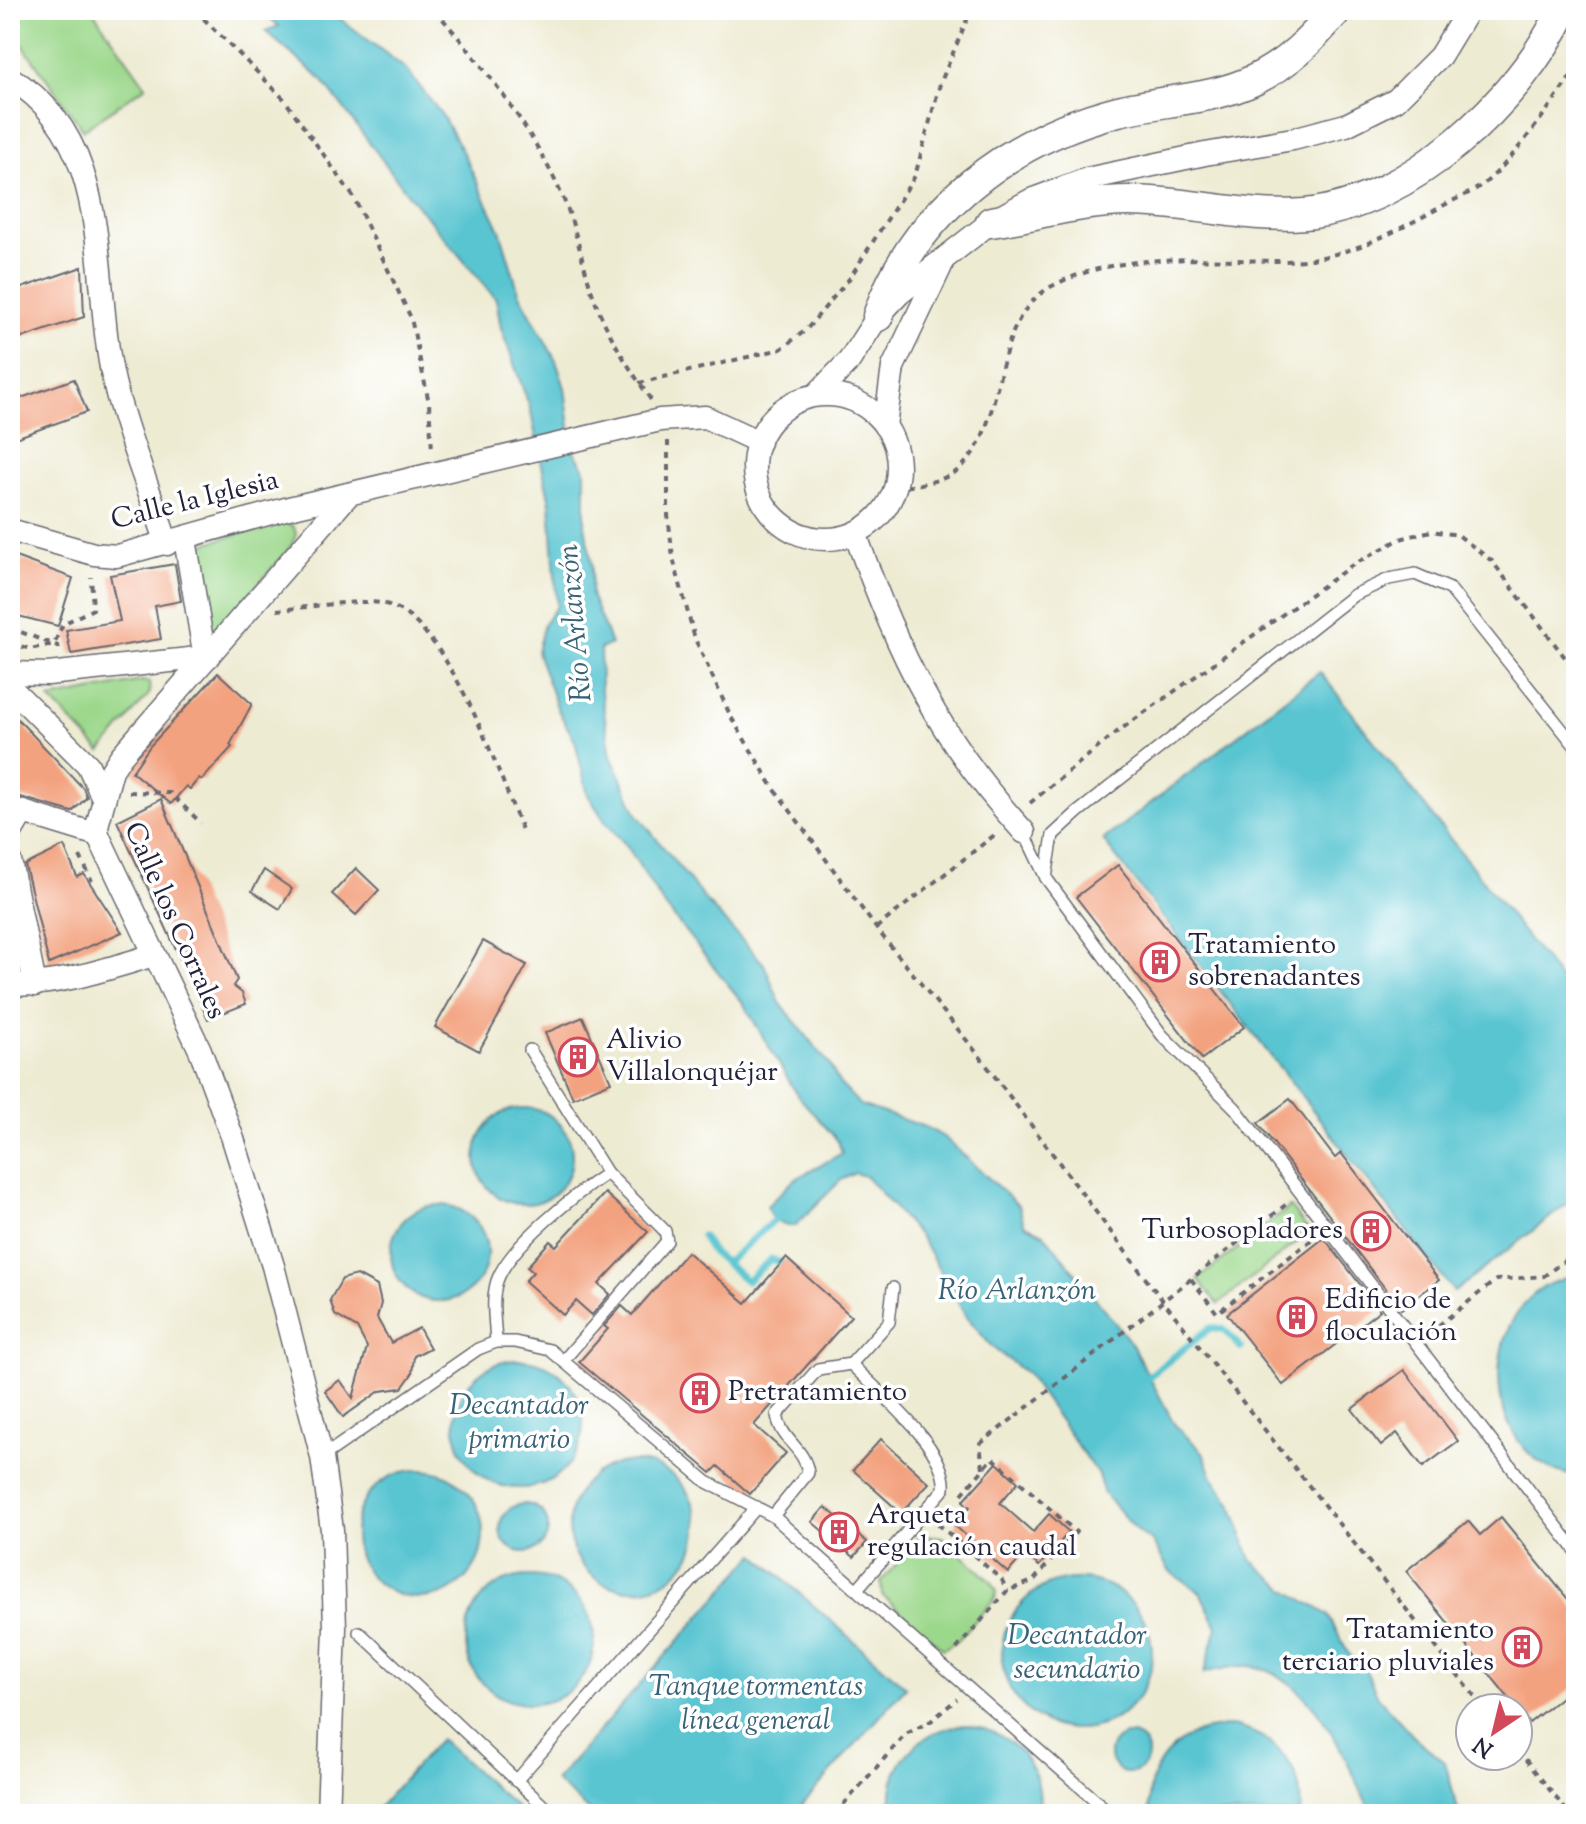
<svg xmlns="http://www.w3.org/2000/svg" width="1586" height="1824" font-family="'Sorts Mill Goudy',serif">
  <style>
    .green { fill: #9cd88c; stroke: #5f7d64; stroke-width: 2 }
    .water { fill: #59c5d1; stroke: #3e7486; stroke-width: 2 }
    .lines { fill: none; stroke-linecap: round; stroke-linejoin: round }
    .stream { stroke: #59c5d1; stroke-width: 7 }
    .building { fill: #f3a27f }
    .lane-casing { stroke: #696870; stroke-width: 14 }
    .street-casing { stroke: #696870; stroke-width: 25 }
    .secondary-casing { stroke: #696870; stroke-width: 33 }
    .path { stroke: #696870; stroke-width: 4; stroke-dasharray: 6 6; stroke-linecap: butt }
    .lane { stroke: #fff; stroke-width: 11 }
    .street { stroke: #fff; stroke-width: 22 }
    .secondary { stroke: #fff; stroke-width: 30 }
    .path-bridge { stroke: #696870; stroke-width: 4; stroke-dasharray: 6 6; stroke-linecap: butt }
    .labels { text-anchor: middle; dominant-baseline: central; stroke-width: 7; stroke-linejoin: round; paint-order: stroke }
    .street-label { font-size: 28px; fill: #22223b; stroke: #fff }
    .poi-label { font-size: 28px; fill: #22223b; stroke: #fff; text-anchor: start }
    .water-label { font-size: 30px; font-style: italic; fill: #386377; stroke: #fff }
  </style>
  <rect width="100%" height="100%" fill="#fff"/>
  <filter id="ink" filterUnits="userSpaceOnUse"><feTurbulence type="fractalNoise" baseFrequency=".0125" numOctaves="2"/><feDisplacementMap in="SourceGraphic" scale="16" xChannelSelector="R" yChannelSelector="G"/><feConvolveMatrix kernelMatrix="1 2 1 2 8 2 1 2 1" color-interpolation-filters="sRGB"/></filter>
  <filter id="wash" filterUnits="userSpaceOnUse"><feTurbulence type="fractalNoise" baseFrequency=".006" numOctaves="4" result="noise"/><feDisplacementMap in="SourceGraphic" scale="32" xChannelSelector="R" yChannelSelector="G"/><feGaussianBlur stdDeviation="1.8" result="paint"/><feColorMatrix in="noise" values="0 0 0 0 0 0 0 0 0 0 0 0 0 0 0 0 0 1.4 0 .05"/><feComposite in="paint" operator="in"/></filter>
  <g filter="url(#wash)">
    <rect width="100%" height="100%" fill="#eeebd3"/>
    <g class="green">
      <polygon points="10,10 92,10 146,86 83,130 10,27"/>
      <polygon points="282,521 294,527 296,534 292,545 212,637 194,547"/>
      <polygon points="141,681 149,682 150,693 101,752 50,699"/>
      <polygon points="1290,1207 1310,1232 1218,1304 1198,1279"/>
      <polygon points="921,1535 942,1537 992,1582 997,1592 994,1600 957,1641 943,1649 882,1595 881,1582"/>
    </g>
    <g class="water">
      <path d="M261 10H329L406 69 442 115 464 155 500 230 519 293 556 361 565 388 573 450 585 469V526L592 565 591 595 611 644 600 649 601 692 611 756 637 814 706 901 764 964 780 1003 830 1065 839 1083 860 1105 928 1128 945 1138 1019 1206 1024 1224 1044 1234 1131 1343 1175 1425 1203 1452 1213 1478 1232 1505 1251 1560 1287 1590 1328 1615 1348 1653 1366 1671 1378 1697 1414 1737 1445 1762 1459 1814H1372C1348 1765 1319 1685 1260 1668 1245 1663 1220 1669 1204 1673L1217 1627 1200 1592 1170 1572 1152 1541 1138 1532 1104 1494 1098 1475 1027 1374 992 1347 967 1317 920 1237 867 1177 855 1173 841 1180 795 1226C780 1224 770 1221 767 1206L794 1180 842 1153 838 1141 798 1096 743 1003 664 905 627 846 606 823 588 795 575 741 558 710 537 652 544 623 557 606 550 503 530 408 501 328 496 299 411 198 322 80 265 31 279 26Z"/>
      <polygon points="1320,672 1576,1000 1576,1197 1454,1292 1103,840"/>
      <circle cx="524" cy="1156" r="48"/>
      <circle cx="439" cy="1253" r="48"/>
      <path d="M1576 1276V1476C1475 1462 1472 1292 1576 1276Z"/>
      <circle cx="519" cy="1424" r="64"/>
      <circle cx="633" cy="1526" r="64"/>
      <circle cx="419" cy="1534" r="64"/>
      <circle cx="524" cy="1528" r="24"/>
      <polygon points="755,1554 906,1687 794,1814 593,1814 555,1781"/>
      <circle cx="530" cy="1640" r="64"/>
      <circle cx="1077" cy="1654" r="75"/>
      <path d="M966 1725C1013 1732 1045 1765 1039 1814H892C884 1765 919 1729 966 1725Z"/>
      <path d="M1231 1726C1275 1734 1305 1768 1300 1814H1150C1142 1763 1183 1727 1231 1726Z"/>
      <circle cx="1129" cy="1754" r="19"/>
      <polygon points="440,1739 524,1814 373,1814"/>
    </g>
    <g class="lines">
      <g class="stream">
        <polyline points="702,1236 712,1252 747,1281 771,1259 781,1263"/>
        <polyline points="726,1263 781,1214"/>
        <polyline points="1143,1381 1210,1328 1224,1329 1241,1348"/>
      </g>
    </g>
    <g id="blocks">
      <g class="building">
        <polygon points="82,267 84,317 22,338 10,305 10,292"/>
        <polygon points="74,379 87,412 10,440 10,402"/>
        <polygon points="10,555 73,578 58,626 10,614"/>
        <polygon points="175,564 181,601 155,606 161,639 71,654 66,630 120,621 110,575"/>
        <polygon points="218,673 252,704 230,745 232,747 202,780 199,778 190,789 186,786 171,804 132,772 150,746"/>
        <polygon points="10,711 83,788 87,797 72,812 10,794"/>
        <polygon points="161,799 237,980 233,986 242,993 246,1004 208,1019 117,821"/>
        <polygon points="64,846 77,877 84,874 122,932 49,964 25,865"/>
        <polygon points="1118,865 1244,1027 1202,1059 1076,897"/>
        <polygon points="356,868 379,890 356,915 332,894"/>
        <polygon points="264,870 292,889 280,909 252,891"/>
        <polygon points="483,941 527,965 479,1051 435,1027"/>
        <polygon points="583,1017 611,1082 573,1098 545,1033"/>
        <polygon points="1290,1099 1335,1158 1341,1153 1439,1280 1401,1309 1258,1123"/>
        <polygon points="605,1193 648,1232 599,1284 610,1294 592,1315 576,1301 563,1315 525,1281 533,1272 527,1267 550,1241 556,1246"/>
        <polygon points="1324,1238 1380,1310 1283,1385 1227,1314"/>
        <polygon points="687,1252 746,1303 786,1258 851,1316 754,1425 786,1453 750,1494 718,1466 711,1473 579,1362 608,1329 604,1326 622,1306 632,1315"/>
        <polygon points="357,1275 377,1286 381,1303 377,1318 391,1343 419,1328 430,1348 414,1356 412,1374 402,1388 380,1391 343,1417 325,1391 340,1380 353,1398 367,1347 357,1328 335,1315 330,1300 342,1279"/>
        <polygon points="1404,1370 1458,1441 1423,1467 1397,1433 1381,1446 1352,1409"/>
        <polygon points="881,1439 929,1483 901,1513 853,1470"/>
        <polygon points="997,1463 1018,1482 1000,1503 1033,1532 1049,1514 1069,1532 1039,1566 1024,1554 1008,1573 954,1525 970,1507 963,1501"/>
        <polygon points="825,1507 867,1542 854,1557 812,1522"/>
        <polygon points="1501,1517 1576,1609 1576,1685 1529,1723 1406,1571 1468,1521 1480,1535"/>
      </g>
    </g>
  </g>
  <g filter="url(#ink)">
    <use href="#blocks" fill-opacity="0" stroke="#696870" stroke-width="2"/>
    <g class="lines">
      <g class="lane-casing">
        <g id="lane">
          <polyline points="1576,747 1450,589 1415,574 1389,579 1354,595 1078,812 1053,835 1046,878 1162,1035 1236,1109 1576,1551"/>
          <polyline points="1024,832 1046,878"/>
          <polyline points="530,1050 607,1173 665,1231 667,1241 563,1361"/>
          <path d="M496 1342C495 1322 491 1300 497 1281 509 1246 577 1193 607 1173"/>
          <path d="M851 1364C879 1393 948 1448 944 1489L858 1588"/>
          <polyline points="322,1457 478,1349 496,1342 515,1342 550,1350 707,1482 773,1516 1111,1814"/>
          <path d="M773 1516 808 1473C805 1448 781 1441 777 1415L818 1369 851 1364 889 1322 893 1288"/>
          <polyline points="359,1632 552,1814"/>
          <polyline points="516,1781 757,1507"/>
        </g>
      </g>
      <g class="street-casing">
        <g id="street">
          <path d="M10 78C117 142 90 279 114 382 127 437 150 490 167 544"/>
          <polyline points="816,395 849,361 878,316 900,293 991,222 1031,200 1087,179 1205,154 1293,139 1346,125 1396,100 1440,56 1468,10"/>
          <circle cx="826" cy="467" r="72"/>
          <polyline points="885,426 893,367 941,266"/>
          <polyline points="10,530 94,554 117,556 289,508 660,420 705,417 759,442"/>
          <path d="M855 533C897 651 938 738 1024 832"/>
          <polyline points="185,539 205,658"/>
          <polyline points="10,673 48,674 208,657"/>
          <polyline points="10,687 88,765 103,798"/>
          <polyline points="10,808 98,835"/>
          <polyline points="10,834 23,812"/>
          <polyline points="10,861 35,985"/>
          <path d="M10 985C60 985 107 969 154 955"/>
          <polyline points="328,1814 335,1628 332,1530 322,1457 273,1266 233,1139 200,1050 98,835 97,826 112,770 121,756 349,494"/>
        </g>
      </g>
      <g class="secondary-casing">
        <g id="secondary">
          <path d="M991 222C1036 215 1084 201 1129 201 1188 201 1246 219 1305 214 1410 204 1519 101 1563 10"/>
          <path d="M878 316C914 210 1012 138 1118 111 1163 100 1212 100 1254 80 1289 63 1312 39 1337 10"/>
        </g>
      </g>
      <g class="path">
        <polyline points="195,10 284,99 353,196 411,318 429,403 432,450"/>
        <path d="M435 10C486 69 539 136 568 210 578 238 584 269 594 298 607 334 629 368 651 400"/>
        <polyline points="639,383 781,349 806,330 849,279 915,176 940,84 971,10"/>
        <polyline points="668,441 668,515 673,558 695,639 731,717 773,787 876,928 981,1058 1146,1279 1484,1708"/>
        <path d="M895 489C913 485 944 482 958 470 1013 423 984 317 1058 283 1130 250 1207 261 1284 261 1344 261 1397 231 1448 203 1460 197 1475 191 1485 183 1515 158 1553 102 1576 69"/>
        <path d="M277 610C305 608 356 599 381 603 447 614 499 776 523 832"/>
        <polyline points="10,628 58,646 60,652"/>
        <polyline points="10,643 30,649 54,644 63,624 93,609 91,577"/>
        <polyline points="129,792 170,793 201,823"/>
        <polyline points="1030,803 1117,732 1351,566 1400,539 1431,531 1458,535 1492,561 1576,672"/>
        <polyline points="80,856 92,881"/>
        <polyline points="876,928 997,833"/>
        <polyline points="1191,1279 1217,1313 1314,1238"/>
        <polyline points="1177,1290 1288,1203"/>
        <polyline points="1429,1333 1496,1280 1544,1276 1576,1252"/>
        <polyline points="983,1468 980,1444 1016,1416"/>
        <polyline points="962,1494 993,1458 1076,1532 1033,1581 1007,1591"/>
        <polyline points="938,1524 1002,1580 1007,1591 953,1653"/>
        <polyline points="1518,1750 1569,1814"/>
        <polyline points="835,1814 906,1734 931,1721 957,1699"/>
      </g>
      <use href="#lane" class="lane"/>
      <use href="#street" class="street"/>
      <use href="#secondary" class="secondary"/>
      <polyline class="path-bridge" points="1016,1416 1177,1290"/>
    </g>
  </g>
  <defs>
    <g id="building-ring" transform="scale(2)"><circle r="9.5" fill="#fff" stroke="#d1495b" stroke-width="1.5"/><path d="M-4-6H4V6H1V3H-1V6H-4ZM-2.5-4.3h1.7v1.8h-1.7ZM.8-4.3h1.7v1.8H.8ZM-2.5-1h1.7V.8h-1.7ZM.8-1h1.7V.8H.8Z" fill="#d1495b"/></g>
  </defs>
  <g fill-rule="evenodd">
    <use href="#building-ring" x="1160" y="962"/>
    <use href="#building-ring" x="578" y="1057"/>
    <use href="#building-ring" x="1371" y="1231"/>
    <use href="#building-ring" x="1297" y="1317"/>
    <use href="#building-ring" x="700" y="1393"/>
    <use href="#building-ring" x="839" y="1532"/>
    <use href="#building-ring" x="1522" y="1647"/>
  </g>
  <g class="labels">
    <g class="street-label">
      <text transform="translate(195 501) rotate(-14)">Calle la Iglesia</text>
      <text transform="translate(174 921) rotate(66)">Calle los Corrales</text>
    </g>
    <g class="poi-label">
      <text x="1188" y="946">Tratamiento<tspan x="1188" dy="32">sobrenadantes</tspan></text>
      <text x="606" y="1041">Alivio<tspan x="606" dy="32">Villalonquéjar</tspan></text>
      <text x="1343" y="1231" text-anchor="end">Turbosopladores</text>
      <text x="1325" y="1301">Edificio de<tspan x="1325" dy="32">floculación</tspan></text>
      <text x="728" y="1393">Pretratamiento</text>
      <text x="867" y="1516">Arqueta<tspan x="867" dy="32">regulación caudal</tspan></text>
      <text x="1494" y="1631" text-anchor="end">Tratamiento<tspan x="1494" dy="32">terciario pluviales</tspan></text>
    </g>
    <g class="water-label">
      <text transform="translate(576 623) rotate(-95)">Río Arlanzón</text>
      <text x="1017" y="1291">Río Arlanzón</text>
      <text x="519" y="1406">Decantador<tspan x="519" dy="34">primario</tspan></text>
      <text x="1077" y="1636">Decantador<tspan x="1077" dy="34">secundario</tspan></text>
      <text x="756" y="1687">Tanque tormentas<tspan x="756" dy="34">línea general</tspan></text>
    </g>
  </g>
  <rect width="1586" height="1824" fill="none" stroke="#fff" stroke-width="40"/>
  <g transform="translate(1494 1732) rotate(215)"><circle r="38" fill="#ffffff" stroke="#a7a7b1" stroke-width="2"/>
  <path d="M0-6L14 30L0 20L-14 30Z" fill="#d1495b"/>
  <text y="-12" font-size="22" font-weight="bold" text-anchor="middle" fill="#22223b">N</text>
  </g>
</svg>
